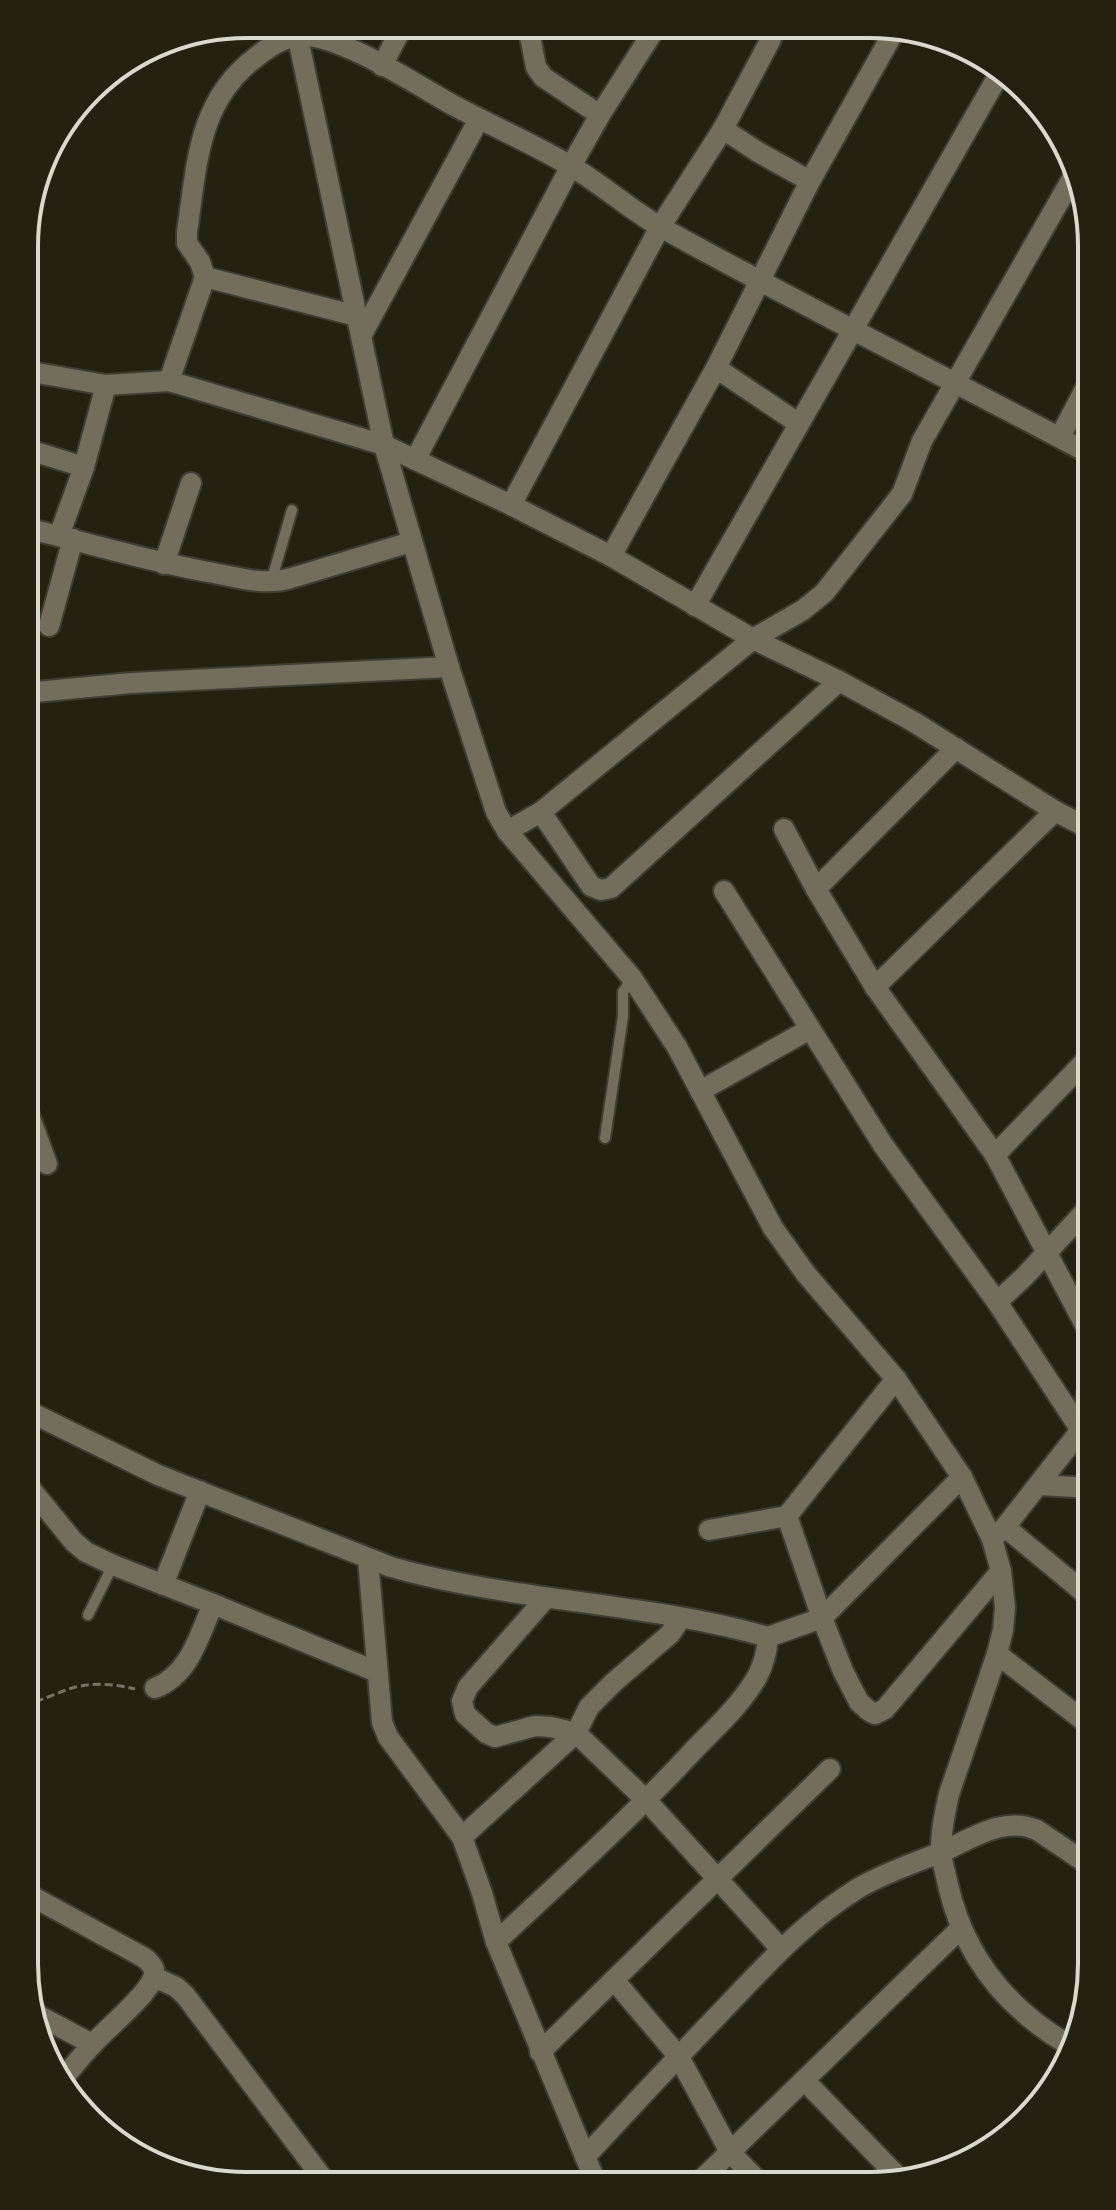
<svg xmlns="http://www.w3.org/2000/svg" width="1116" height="2210" font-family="Signika,sans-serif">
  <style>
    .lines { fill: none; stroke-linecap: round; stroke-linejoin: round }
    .service-casing { stroke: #3f3c31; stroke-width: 14 }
    .minor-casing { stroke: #3f3c31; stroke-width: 24 }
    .path { stroke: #767265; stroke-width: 3; stroke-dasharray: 8 4; stroke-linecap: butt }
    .service { stroke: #726e5b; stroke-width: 10 }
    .minor { stroke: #726e5b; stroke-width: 20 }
    .rim { fill: none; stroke: #dbd9ce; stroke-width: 4 }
  </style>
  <rect width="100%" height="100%" fill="#252111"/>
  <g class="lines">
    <g class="service-casing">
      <g id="service">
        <polyline points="271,582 292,510"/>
        <polyline points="605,1138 623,1016 623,992 632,978"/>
        <polyline points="88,1615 113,1565"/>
      </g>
    </g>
    <g class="minor-casing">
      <g id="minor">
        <path d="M295 24 384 445 449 667 496 812 507 831 632 978 677 1047 773 1228 806 1274 896 1379 962 1477 992 1539 1001 1571 1005 1607 1003 1630 997 1654 949 1794C945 1812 941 1830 941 1849 941 1861 946 1874 948 1885 964 1956 1005 2007 1067 2044"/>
        <polyline points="528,26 536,67 543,77 600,115"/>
        <polyline points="382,66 403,25"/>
        <polyline points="723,129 758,152 810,181"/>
        <polyline points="205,277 357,316"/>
        <polyline points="361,336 479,119"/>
        <polyline points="716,368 798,423"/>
        <polyline points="26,371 106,385 169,381 384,445 511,505 611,556 753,639 839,681 914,722 1055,811 1092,830"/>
        <path d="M169 381 205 277 200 262 187 243V232C197 166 197 102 255 58 267 48 282 38 298 36 335 31 417 85 451 104 490 125 531 143 569 165 602 184 631 211 664 229 805 307 950 379 1092 455"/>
        <polyline points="1060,437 1092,376"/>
        <polyline points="26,449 84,467"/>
        <polyline points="415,460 571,166 600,115 656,27"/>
        <polyline points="511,505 660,227 723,129 770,41 775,27"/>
        <path d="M26 528C89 543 150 562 214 573 239 578 263 585 288 579L411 542"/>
        <polyline points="59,536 84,467 106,385"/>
        <polyline points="611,556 716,368 810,181 896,28"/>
        <polyline points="164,564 191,483"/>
        <polyline points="695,606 1001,71"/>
        <polyline points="49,626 73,539"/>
        <polyline points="25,693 131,683 449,667"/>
        <polyline points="956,748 816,889 875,987 995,1155 1092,1338"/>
        <polyline points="541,812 591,886 601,890 611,888 839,681"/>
        <polyline points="784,829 816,889"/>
        <polyline points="507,831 541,812 753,639 803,610 824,593 902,494 922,441 1077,170"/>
        <polyline points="724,891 883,1145 997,1302 1092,1447"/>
        <polyline points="875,987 1055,811"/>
        <polyline points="700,1091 810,1029"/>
        <polyline points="26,1107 47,1164"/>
        <polyline points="995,1155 1092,1054"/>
        <polyline points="997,1302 1024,1277 1092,1204"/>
        <path d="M25 1406 30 1412 158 1475 391 1567C515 1602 645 1602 768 1637"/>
        <polyline points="25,1482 74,1542 86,1552 113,1565 213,1604 377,1672"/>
        <polyline points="1039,1485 1092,1488"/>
        <polyline points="787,1516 822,1618 843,1671 859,1702 869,1711 875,1714 885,1709 1001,1571"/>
        <polyline points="1005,1527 1092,1599"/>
        <polyline points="709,1530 787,1516 896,1379"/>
        <polyline points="992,1539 1005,1527 1081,1430 1092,1364"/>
        <polyline points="368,1559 382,1722 388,1737 462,1837 482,1893 496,1942 597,2185"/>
        <polyline points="163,1585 200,1491"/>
        <polyline points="546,1598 468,1687 462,1701 465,1714 486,1733 495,1737 535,1726 551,1727 576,1733 647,1801 781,1949"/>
        <polyline points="997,1654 1092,1727"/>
        <path d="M155 1688C190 1674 199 1636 213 1604"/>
        <polyline points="462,1837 576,1733 589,1707 614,1682 670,1634 681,1618"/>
        <path d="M24 1892 143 1957C150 1962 157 1969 153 1978 147 1996 107 2028 93 2044 83 2054 74 2066 64 2077"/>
        <path d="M496 1942C563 1879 631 1818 693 1751 715 1728 741 1705 757 1677 764 1664 767 1651 768 1637L822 1618 962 1477"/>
        <polyline points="154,1977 176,1987 185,1995 327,2184"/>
        <polyline points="614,1980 679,2057 730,2152 763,2186"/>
        <polyline points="32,2012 92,2044"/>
        <polyline points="540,2052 830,1769"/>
        <polyline points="804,2080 902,2181"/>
        <path d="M585 2157C630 2108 676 2059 722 2011 764 1967 805 1921 857 1889 885 1872 916 1863 946 1850 974 1837 1005 1816 1037 1830L1092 1867"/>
        <polyline points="696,2185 961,1928"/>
      </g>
    </g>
    <path class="path" d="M24 1705C41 1701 56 1693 72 1688 93 1682 114 1684 135 1689"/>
    <use href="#service" class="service"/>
    <use href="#minor" class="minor"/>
  </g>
  <path d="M0 0H1116V2210H0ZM246 38H870A208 208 0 0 1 1078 246V1964A208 208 0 0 1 870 2172H246A208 208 0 0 1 38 1964V246A208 208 0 0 1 246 38Z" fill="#252111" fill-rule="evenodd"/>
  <path class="rim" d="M246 38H870A208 208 0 0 1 1078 246V1964A208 208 0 0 1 870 2172H246A208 208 0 0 1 38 1964V246A208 208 0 0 1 246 38Z"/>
</svg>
